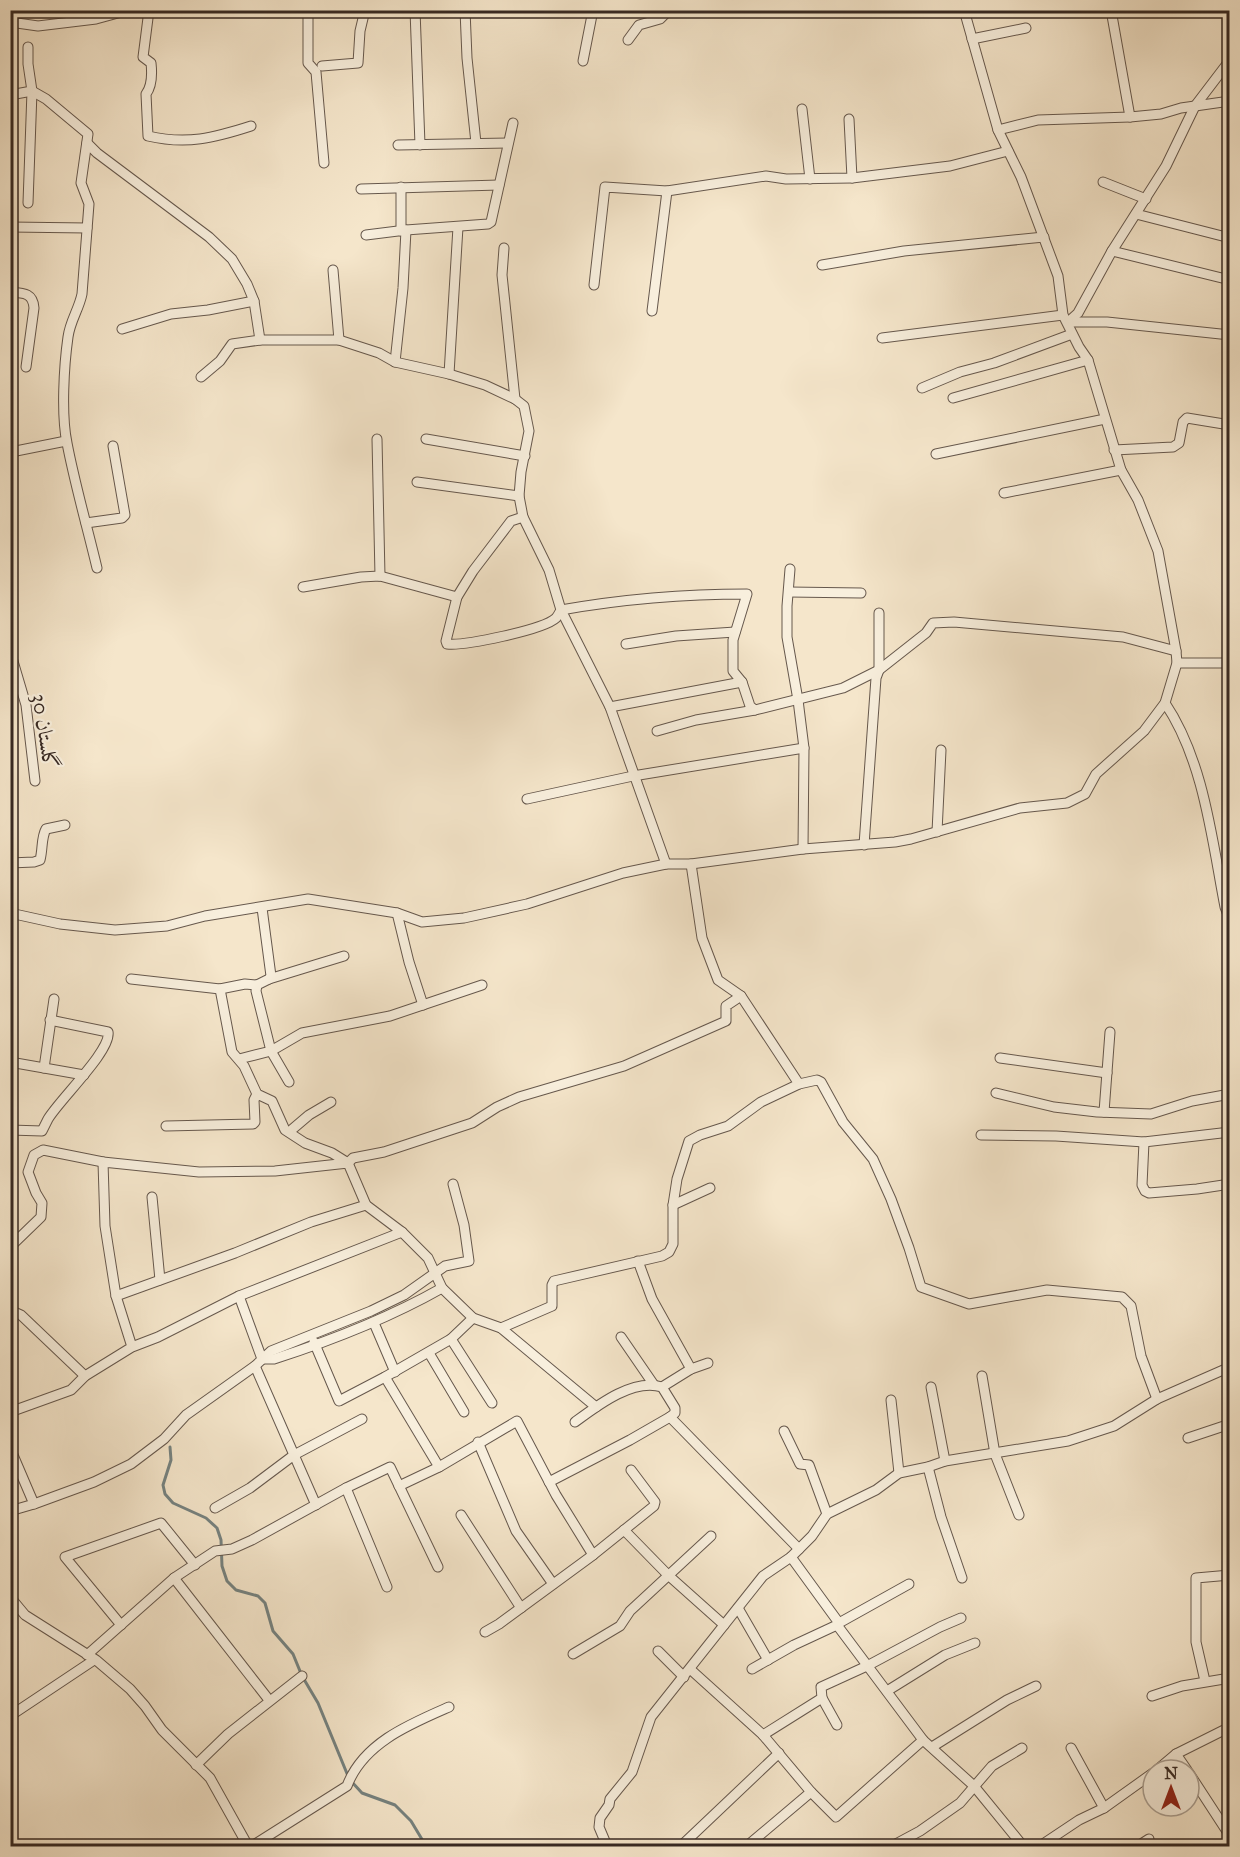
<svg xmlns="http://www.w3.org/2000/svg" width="1240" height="1857" font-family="'IM FELL Great Primer',Amiri,serif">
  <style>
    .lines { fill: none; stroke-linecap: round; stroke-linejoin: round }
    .stream { stroke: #758280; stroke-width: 3 }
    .minor-casing { stroke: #66584d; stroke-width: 11 }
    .minor { stroke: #f8efdd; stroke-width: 9 }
    .labels { text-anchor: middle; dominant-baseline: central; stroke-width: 4.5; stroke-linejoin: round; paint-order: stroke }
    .street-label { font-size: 21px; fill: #372923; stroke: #f8efdd }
  </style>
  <rect width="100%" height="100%" fill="#f5e6cb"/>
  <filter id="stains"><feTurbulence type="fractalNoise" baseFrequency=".00333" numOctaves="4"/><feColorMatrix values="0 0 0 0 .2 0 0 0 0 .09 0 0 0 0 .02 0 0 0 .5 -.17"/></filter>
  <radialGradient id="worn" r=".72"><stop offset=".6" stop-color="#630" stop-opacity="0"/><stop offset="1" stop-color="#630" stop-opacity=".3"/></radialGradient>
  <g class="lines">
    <g class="stream">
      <polyline points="170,1447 171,1460 163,1485 165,1494 173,1503 206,1518 217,1528 221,1540 222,1566 227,1581 236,1590 258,1596 265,1603 273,1631 293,1654 302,1676 318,1703 348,1776"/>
      <polyline points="351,1781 362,1793 395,1805 411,1821 426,1846"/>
    </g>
    <g class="minor-casing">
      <g id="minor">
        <path d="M145 10 148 18 143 57 151 63C152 72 152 86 146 94L148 136C187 145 214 138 251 126"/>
        <polyline points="295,10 307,12 308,16 308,63 316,72 324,163"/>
        <polyline points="415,10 420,145"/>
        <polyline points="465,10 467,58 476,143"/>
        <polyline points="1111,10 1130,117"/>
        <polyline points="10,22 38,26 96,19 129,10"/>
        <polyline points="972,39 1026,28"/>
        <polyline points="628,40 639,25 660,19 669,10"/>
        <polyline points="28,47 28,64 32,91 28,203"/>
        <polyline points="583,61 593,10"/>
        <polyline points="322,66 358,63 360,31 365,10"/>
        <path d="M10 95 32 91 46 99 88 134 81 183 89 204 82 294C79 309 70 321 68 337 64 365 61 415 67 443 75 485 87 526 97 568"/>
        <polyline points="802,109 810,179"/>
        <polyline points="849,119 852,178"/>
        <polyline points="998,130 1038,120 1130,117 1161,114 1181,108 1230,101"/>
        <polyline points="87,143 97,153 209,237 232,259 247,284 254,301 260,340"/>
        <polyline points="398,145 508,143"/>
        <polyline points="1103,182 1146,199"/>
        <polyline points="401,187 401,231"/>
        <polyline points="361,189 499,185"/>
        <polyline points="1136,214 1230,238"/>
        <polyline points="10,227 87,228"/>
        <polyline points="366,235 406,230 488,224 491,222 513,123"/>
        <polyline points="504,248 502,275 515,399"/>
        <polyline points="1112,251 1230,280"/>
        <polyline points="822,265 904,251 1044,237"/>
        <polyline points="333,270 339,340"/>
        <polyline points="594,285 605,187 667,191 766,176 786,179 852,178 950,166 1008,151"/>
        <path d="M10 292C24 293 33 293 34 308L26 367"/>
        <polyline points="652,311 667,191"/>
        <polyline points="1068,322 1078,313 1112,251 1166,166 1195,106 1230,60"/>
        <polyline points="1068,322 1107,322 1230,335"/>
        <polyline points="122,329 171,314 208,310 254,301"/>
        <polyline points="882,338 1063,315"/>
        <polyline points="395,362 403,288 406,230"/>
        <polyline points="449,374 458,227"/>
        <polyline points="201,377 220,361 232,344 260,340 339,340 379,353 395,362 449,374 485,385 515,399 524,406 529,431 521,472 519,496 523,517 549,570 561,610 610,707 666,864"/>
        <polyline points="922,388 960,372 994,363 1072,334"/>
        <polyline points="953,398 1088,360"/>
        <polyline points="377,439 380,576"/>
        <polyline points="426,439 525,456"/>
        <polyline points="1114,450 1173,447 1179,443 1183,422 1187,418 1230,425"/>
        <polyline points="11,452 66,441"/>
        <polyline points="936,454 1105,419"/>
        <polyline points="417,482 519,496"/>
        <polyline points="1004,493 1121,470"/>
        <path d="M523 517 511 521 473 571 457 597 446 641 447 644C464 646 543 630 556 618 558 616 559 613 561 610 623 599 685 594 747 594L733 640V671L742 682 750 706 755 710 843 688 879 670 926 633 933 623 954 622 1123 637 1176 651"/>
        <polyline points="86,523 122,518 125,515 113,446"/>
        <polyline points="790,569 787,606 787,637 798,700 804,748 803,849"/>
        <polyline points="303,587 361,577 380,576 457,597"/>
        <polyline points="789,592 861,593"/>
        <polyline points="626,644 676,636 735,632"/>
        <polyline points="10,651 26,705 35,781"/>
        <polyline points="1177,663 1230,663"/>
        <path d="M1165 703C1204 761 1212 840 1225 907L1230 920"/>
        <polyline points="610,707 742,682"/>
        <polyline points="657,731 696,720 755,710"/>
        <polyline points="527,799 633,776 804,748"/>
        <polyline points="937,832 941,750"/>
        <polyline points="864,845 876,678 879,670 879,613"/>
        <path d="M10 863 34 862 40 860C43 849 41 838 46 829L65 825"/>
        <polyline points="691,864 702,938 718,980 741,996 799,1084"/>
        <polyline points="262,908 271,976 269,979 257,985 256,991 271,1051 289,1082"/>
        <polyline points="10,913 60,924 115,930 167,926 205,916 308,899 397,913 422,922 464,918 527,904 623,873 666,864 691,864 803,849 895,842 911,839 1020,808 1067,803 1085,794 1096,774 1144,731 1165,703 1177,663 1176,651 1158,551 1138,500 1121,470 1088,360 1079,347 1063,315 1058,276 1021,177 998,130 964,10"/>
        <polyline points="397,913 409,962 423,1005"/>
        <polyline points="131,979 220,989 245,984 257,985"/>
        <polyline points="269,979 344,956"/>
        <polyline points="220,989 232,1052 244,1066 257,1094 272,1101 285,1130 305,1143 332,1153 348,1163 353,1158 384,1152 472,1123 497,1107 519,1097 624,1066 726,1021 726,1006 741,996"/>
        <polyline points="1000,1058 1107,1073"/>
        <polyline points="239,1059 271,1051 302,1033 390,1016 482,985"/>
        <polyline points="10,1062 84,1075"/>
        <polyline points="44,1068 54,999"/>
        <polyline points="996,1093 1054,1107 1097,1112 1151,1114 1192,1101 1230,1094"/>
        <polyline points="1104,1112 1110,1032"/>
        <polyline points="166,1126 253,1124 255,1122 254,1100 257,1094"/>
        <path d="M10 1130 42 1131C44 1127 46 1123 48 1119 59 1100 112 1050 108 1032L50 1020"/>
        <polyline points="289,1132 309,1115 331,1102"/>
        <polyline points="981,1135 1056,1136 1144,1142 1230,1132"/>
        <polyline points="1144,1142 1142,1185 1145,1191 1149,1193 1197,1189 1230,1184"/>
        <polyline points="152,1197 160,1280"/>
        <polyline points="673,1205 710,1188"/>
        <polyline points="402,1232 428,1258 442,1288 473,1318 501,1328 596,1407"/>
        <polyline points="10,1247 41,1217 42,1203 36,1193 28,1172 34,1155 43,1150 103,1162"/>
        <polyline points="638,1261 652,1299 691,1369"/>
        <polyline points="116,1296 235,1253 311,1222 366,1205"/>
        <path d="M239 1296 262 1359H274C333 1340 389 1318 442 1288"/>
        <polyline points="10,1310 21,1315 85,1376"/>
        <polyline points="374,1323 395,1372"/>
        <polyline points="501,1328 552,1306 552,1285 554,1281 662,1256 669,1252 673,1244 673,1205 677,1179 689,1141 700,1135 728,1126 761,1102 799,1084 817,1080 821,1082 843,1122 873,1159 891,1199 909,1248 921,1287 969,1304 1047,1290 1122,1297 1131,1306 1141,1356 1157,1399"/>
        <polyline points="621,1337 654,1385"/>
        <polyline points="451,1339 492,1403"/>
        <polyline points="314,1342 339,1401 385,1377 451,1339 473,1318"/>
        <polyline points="429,1353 464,1412"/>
        <polyline points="255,1366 316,1505"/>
        <polyline points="982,1376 995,1454 1019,1515"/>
        <polyline points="385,1377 439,1467"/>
        <polyline points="662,1387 691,1369 708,1363"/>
        <polyline points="931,1387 945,1461"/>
        <polyline points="891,1400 899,1473"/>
        <polyline points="10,1412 71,1390 85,1376 132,1347 158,1337 239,1296 402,1232 366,1205 348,1163 275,1171 199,1172 103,1162 105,1226 116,1296 132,1347"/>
        <polyline points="670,1417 799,1549"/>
        <polyline points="784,1431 800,1464 809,1465 827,1514"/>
        <polyline points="1188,1438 1230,1424"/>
        <polyline points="478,1442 516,1531 553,1584"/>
        <polyline points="10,1448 34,1504"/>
        <polyline points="928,1467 941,1517 962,1578"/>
        <path d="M549 1482 630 1440 670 1417 675 1413V1408L662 1387C633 1378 598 1405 575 1422"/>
        <polyline points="399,1486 439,1467 517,1421 556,1495 593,1555"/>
        <polyline points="346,1488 387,1587"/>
        <polyline points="215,1508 250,1488 294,1455 362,1419"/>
        <polyline points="10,1511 34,1504 94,1482 131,1464 164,1439 186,1415 255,1366 271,1351 371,1311 404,1295 445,1266 469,1261 464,1225 453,1184"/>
        <polyline points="461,1515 521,1608"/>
        <polyline points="624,1530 668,1575 724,1625"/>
        <polyline points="791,1557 839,1623 837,1625 923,1740 974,1786 1023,1846"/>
        <polyline points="174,1578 269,1700"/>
        <polyline points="10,1597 25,1615 96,1660 130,1689 145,1706 162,1730 210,1778 248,1846"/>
        <polyline points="738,1608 768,1660"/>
        <polyline points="839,1623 909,1584"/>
        <polyline points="121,1625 65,1557 161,1523 195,1565"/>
        <polyline points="485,1632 499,1624 593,1555 654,1506 655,1502 631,1470"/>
        <polyline points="658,1651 684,1677"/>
        <polyline points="573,1654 620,1626 630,1611 711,1536"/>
        <polyline points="87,1655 174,1578 215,1551 232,1549 252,1540 346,1488 390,1467 438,1567"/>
        <polyline points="690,1669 763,1735 811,1792 836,1817 923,1740"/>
        <polyline points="752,1669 794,1645 837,1625"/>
        <polyline points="1205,1681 1196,1642 1196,1578 1230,1575"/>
        <polyline points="887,1691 945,1655 975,1643"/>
        <polyline points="1152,1696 1182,1686 1230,1678"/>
        <polyline points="822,1698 837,1725"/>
        <polyline points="10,1716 94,1660"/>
        <polyline points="763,1735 822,1698 821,1687 867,1666 940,1627 961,1618"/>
        <polyline points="932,1747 1007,1700 1036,1686"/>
        <polyline points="1071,1748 1104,1808"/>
        <polyline points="1176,1754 1187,1770"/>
        <polyline points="196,1765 228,1734 302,1676"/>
        <polyline points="1157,1770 1176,1754 1230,1727"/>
        <polyline points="1189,1773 1230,1836"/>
        <path d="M252 1846 347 1786C363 1743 410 1724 449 1707"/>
        <polyline points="607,1846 599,1827 600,1818 609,1805 610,1799 632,1772 651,1717 763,1576 791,1557 812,1536 827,1514 876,1490 899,1473 928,1467 945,1461 1068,1441 1114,1426 1157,1399 1230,1367"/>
        <polyline points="681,1846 779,1753"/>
        <polyline points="747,1846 811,1792"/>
        <polyline points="892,1846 920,1831 960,1803 992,1766 1022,1748"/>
        <polyline points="1040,1846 1079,1820 1104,1808 1153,1773"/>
        <polyline points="1138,1846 1149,1839"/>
      </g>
    </g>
    <use href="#minor" class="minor"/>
  </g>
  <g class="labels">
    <g class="street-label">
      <text transform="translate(45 731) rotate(81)">گلستان 30</text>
    </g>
  </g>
  <rect width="1240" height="1857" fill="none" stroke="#f5e6cb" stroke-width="36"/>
  <rect x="12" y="12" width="1216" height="1833" fill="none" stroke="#372923" stroke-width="3"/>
  <rect x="18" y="18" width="1204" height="1821" fill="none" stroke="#372923" stroke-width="1.5"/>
  <g transform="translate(1171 1788)"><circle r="28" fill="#f8efdd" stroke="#aba093" stroke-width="1.5"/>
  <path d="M0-4.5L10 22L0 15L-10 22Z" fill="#8f2418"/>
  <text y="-9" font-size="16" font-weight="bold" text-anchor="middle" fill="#372923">N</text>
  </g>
  <rect width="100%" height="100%" filter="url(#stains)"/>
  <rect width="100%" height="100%" fill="url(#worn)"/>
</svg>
